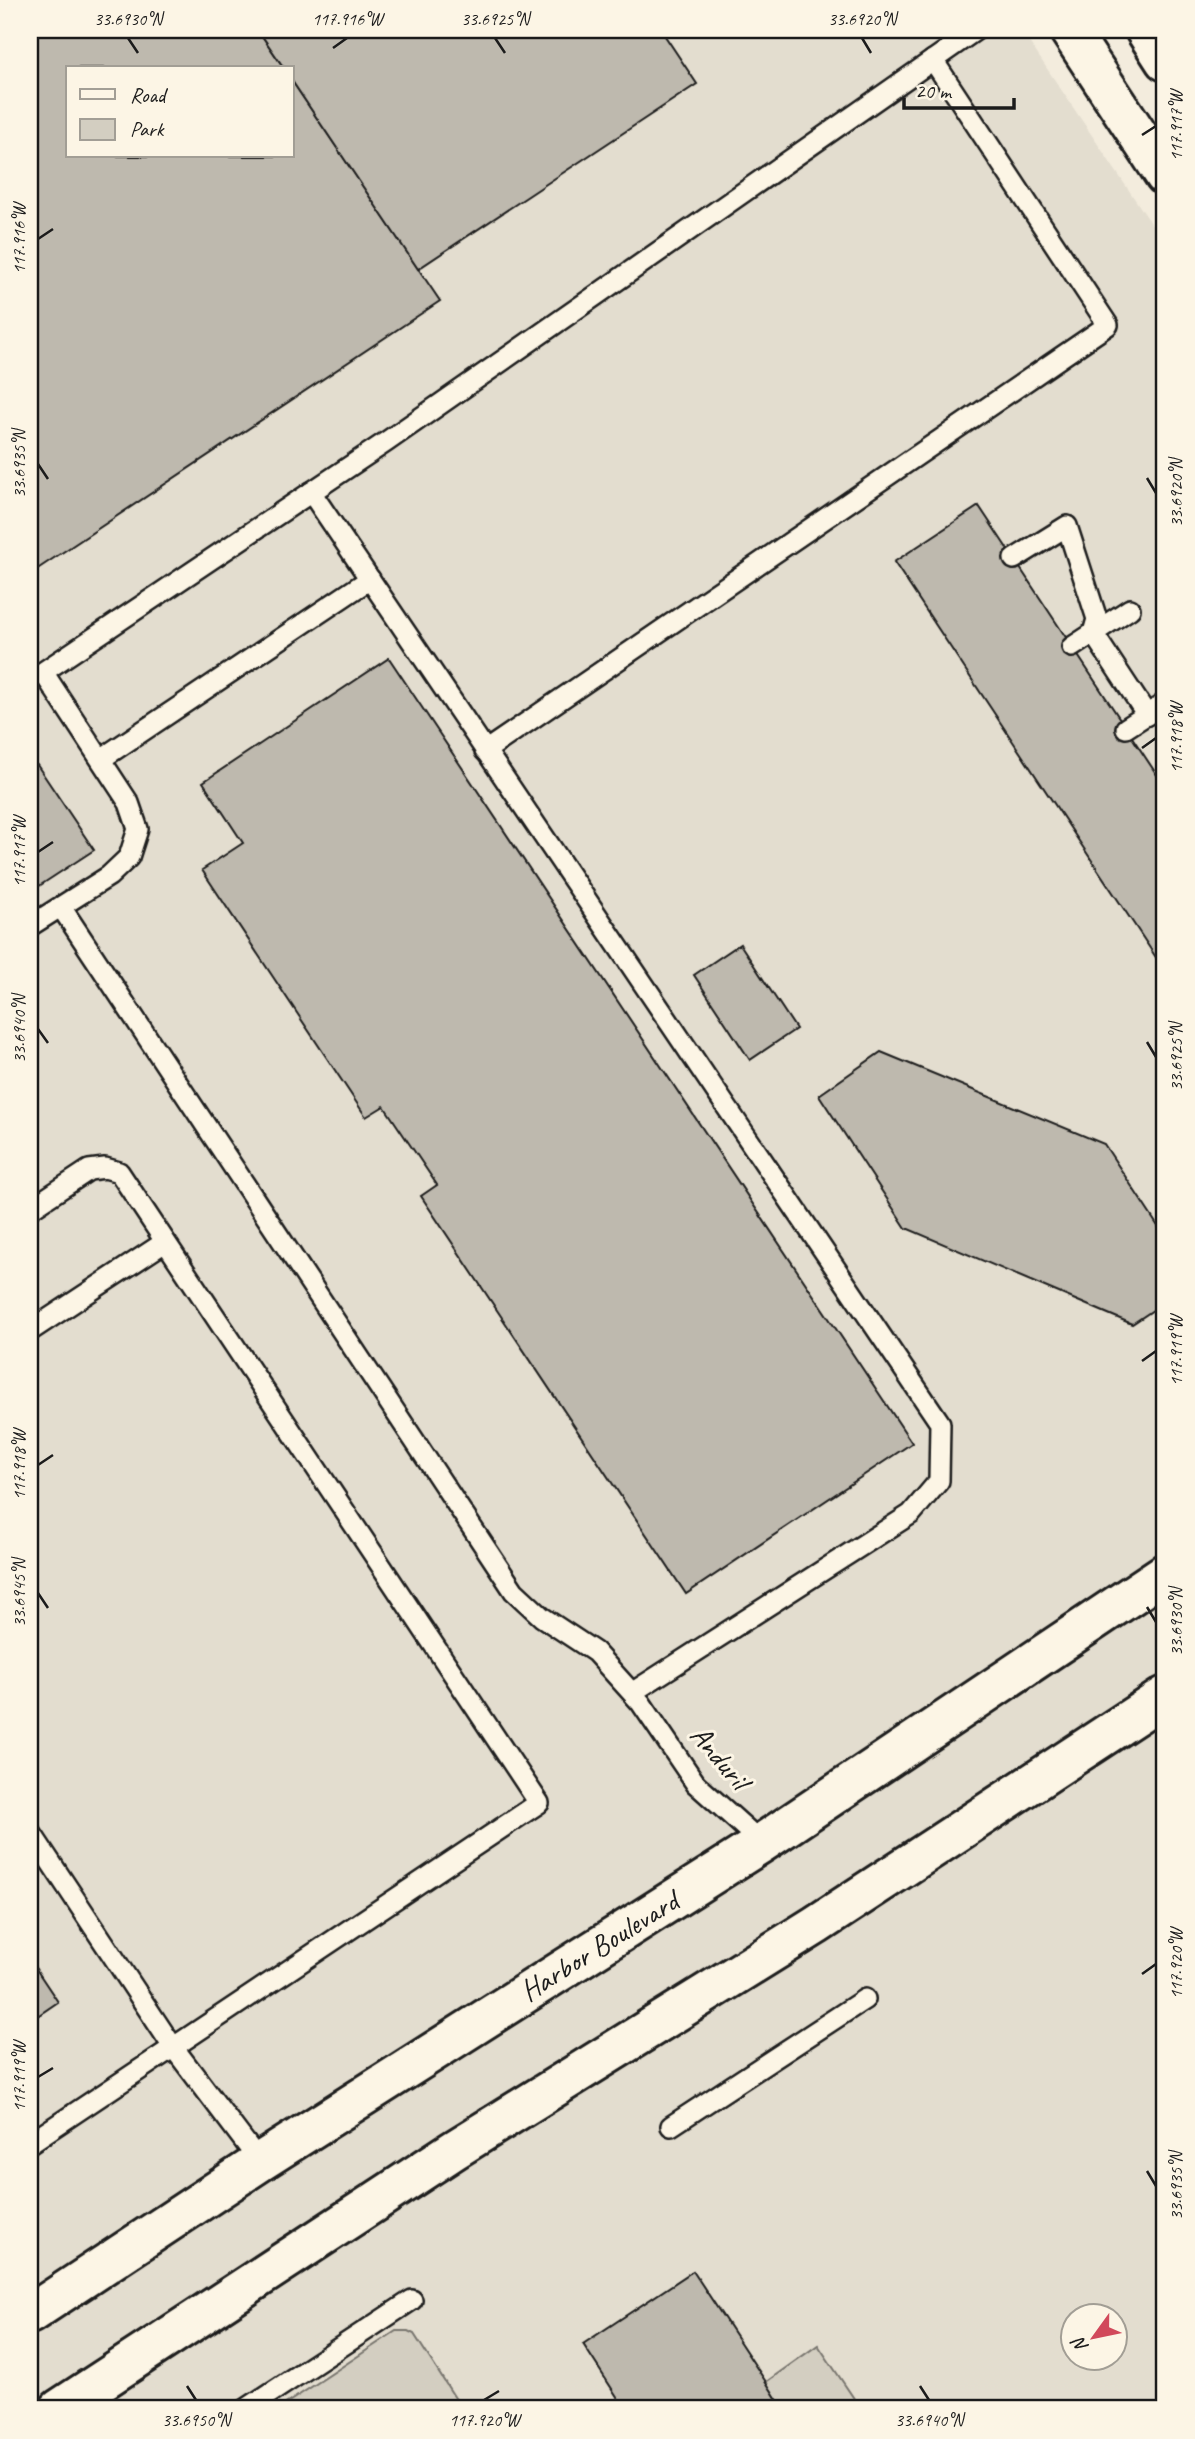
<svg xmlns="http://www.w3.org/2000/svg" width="1195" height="2439" font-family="Caveat,sans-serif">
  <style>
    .built { fill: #e3ddcf; fill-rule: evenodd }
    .green { fill: #d3cec1; stroke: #78756e; stroke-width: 2 }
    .building { fill: #beb9ae; stroke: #1c1c1c; stroke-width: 2 }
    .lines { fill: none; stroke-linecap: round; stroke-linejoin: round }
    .service-casing { stroke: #1c1c1c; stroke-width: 24 }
    .secondary-casing { stroke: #1c1c1c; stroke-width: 44 }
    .primary-casing { stroke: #1c1c1c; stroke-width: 44 }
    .service { stroke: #fcf5e5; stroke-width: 19 }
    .secondary { stroke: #fcf5e5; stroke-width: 38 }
    .primary { stroke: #fcf5e5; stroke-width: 38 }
    .ticks { fill: none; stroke: #1c1c1c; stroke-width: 2.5 }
    .labels { text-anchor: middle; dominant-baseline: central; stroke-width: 6; stroke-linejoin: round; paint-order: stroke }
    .street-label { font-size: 30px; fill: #1c1c1c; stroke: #fcf5e5 }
    .neatline { fill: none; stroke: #1c1c1c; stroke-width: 2.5 }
    .ticks-label { font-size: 18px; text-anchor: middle; fill: #1c1c1c }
  </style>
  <rect width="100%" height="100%" fill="#f3ecdd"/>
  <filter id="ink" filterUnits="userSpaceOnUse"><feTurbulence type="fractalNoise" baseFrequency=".0143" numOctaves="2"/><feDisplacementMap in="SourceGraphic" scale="14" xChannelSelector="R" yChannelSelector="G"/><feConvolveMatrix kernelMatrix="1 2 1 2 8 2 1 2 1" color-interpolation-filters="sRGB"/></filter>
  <g filter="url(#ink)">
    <path class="built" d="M30 30H1021L1165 244V2409H30ZM68 68H292V156H68ZM1072 2316H1114V2358H1072Z"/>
    <g class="green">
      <polygon points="396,2331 408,2331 414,2334 462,2409 278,2409"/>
      <polygon points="818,2345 861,2409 783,2409 766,2382"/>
    </g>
    <g class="building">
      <polygon points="30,30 258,30 284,68 68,68 68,156 292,156 292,81 440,301 30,574"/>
      <polygon points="258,30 661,30 697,84 418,269 292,81 292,68 284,68"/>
      <polygon points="979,506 1165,787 1165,971 894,562"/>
      <polygon points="389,658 912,1443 686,1594 421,1196 437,1185 384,1106 366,1117 202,870 243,843 203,782"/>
      <polygon points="37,765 94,850 30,892 30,769"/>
      <polygon points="740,944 796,1029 750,1060 694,975"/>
      <polygon points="881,1052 1104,1144 1165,1237 1165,1302 1132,1324 906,1228 819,1095"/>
      <polygon points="30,1960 58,2002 30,2021"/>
      <polygon points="693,2271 766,2382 783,2409 625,2409 583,2344"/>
    </g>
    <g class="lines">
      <g class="service-casing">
        <g id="service">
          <polyline points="311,492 940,1423 939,1481 911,1514 633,1692"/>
          <polyline points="1014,559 1067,526 1097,619 1093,633 1147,715"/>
          <polyline points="1072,647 1130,609"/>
          <polyline points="1126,728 1165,703"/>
          <polyline points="485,751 1108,325 933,60"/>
          <polyline points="101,759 370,579"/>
          <polyline points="61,907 514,1591 542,1617 595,1652 641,1703 696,1784 762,1843"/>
          <polyline points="30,926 109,876 129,857 138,829 129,803 43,672 386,442 976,30"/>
          <polyline points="30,1209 89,1170 105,1168 119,1172 539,1803 30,2143"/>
          <polyline points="30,1331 165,1242"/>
          <polyline points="30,1831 173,2047 260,2162"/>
          <polyline points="671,2126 865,1999"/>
          <polyline points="246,2409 412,2300"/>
        </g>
      </g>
      <g class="secondary-casing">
        <g id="secondary">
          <polyline points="1069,30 1165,176"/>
          <polyline points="1145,30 1165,61"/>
        </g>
      </g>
      <g class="primary-casing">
        <g id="primary">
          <polyline points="30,2314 260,2162 762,1843 1165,1573"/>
          <polyline points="59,2409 454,2150 816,1925 1165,1696"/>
        </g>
      </g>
      <use href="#service" class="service"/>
      <use href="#secondary" class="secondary"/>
      <use href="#primary" class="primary"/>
    </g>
  </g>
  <path class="ticks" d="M128 38 138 53M495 38 505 53M862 38 871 53M333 48 347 38M1142 135 1156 126M38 239 53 229M38 464 48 479M1147 478 1156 493M1142 748 1156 738M38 852 53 842M38 1029 48 1043M1147 1042 1156 1057M1142 1361 1156 1351M38 1465 53 1455M38 1593 48 1608M1147 1607 1156 1622M1142 1974 1156 1964M38 2077 53 2068M1147 2171 1156 2186M187 2386 196 2400M920 2386 929 2400M484 2400 499 2391"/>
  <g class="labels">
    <g class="street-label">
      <text transform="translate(720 1757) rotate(50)">Anduril</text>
      <text transform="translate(599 1946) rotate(-32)">Harbor Boulevard</text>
    </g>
  </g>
  <rect width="1195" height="2439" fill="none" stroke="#fcf5e5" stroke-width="77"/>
  <rect x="66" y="66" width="228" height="91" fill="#fcf5e5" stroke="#a29e95" stroke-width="2"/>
  <rect x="80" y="89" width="35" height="10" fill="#fcf5e5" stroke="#a29e95" stroke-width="2"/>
  <text x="130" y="102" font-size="21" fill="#1c1c1c">Road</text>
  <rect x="80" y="119" width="35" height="21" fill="#d3cec1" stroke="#a29e95" stroke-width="2"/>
  <text x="130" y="136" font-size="21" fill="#1c1c1c">Park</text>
  <g transform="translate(1094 2337) rotate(237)"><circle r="33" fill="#fcf5e5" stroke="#a29e95" stroke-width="2"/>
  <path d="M0-5L12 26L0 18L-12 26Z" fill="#d1495b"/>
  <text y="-10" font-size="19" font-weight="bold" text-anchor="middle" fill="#1c1c1c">N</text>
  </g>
  <path d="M904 98v10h110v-10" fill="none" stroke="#1c1c1c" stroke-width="3.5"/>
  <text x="915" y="98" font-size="21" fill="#1c1c1c" stroke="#fcf5e5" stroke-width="5" paint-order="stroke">20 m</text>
  <rect x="38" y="38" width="1118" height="2362" class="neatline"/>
  <g class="ticks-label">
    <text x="128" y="25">33.6930°N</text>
    <text x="347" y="25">117.916°W</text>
    <text x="495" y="25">33.6925°N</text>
    <text x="862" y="25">33.6920°N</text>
    <text transform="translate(1176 126) rotate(-90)" y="6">117.917°W</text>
    <text transform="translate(19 239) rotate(-90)" y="6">117.916°W</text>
    <text transform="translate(19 464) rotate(-90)" y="6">33.6935°N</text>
    <text transform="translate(1176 493) rotate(-90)" y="6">33.6920°N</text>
    <text transform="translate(1176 738) rotate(-90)" y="6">117.918°W</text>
    <text transform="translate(19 852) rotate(-90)" y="6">117.917°W</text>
    <text transform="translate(19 1029) rotate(-90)" y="6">33.6940°N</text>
    <text transform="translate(1176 1057) rotate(-90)" y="6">33.6925°N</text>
    <text transform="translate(1176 1351) rotate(-90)" y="6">117.919°W</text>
    <text transform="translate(19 1465) rotate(-90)" y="6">117.918°W</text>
    <text transform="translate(19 1593) rotate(-90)" y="6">33.6945°N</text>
    <text transform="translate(1176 1622) rotate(-90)" y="6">33.6930°N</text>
    <text transform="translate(1176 1964) rotate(-90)" y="6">117.920°W</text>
    <text transform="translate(19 2077) rotate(-90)" y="6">117.919°W</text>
    <text transform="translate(1176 2186) rotate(-90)" y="6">33.6935°N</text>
    <text x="196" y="2426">33.6950°N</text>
    <text x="484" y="2426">117.920°W</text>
    <text x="929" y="2426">33.6940°N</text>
  </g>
</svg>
